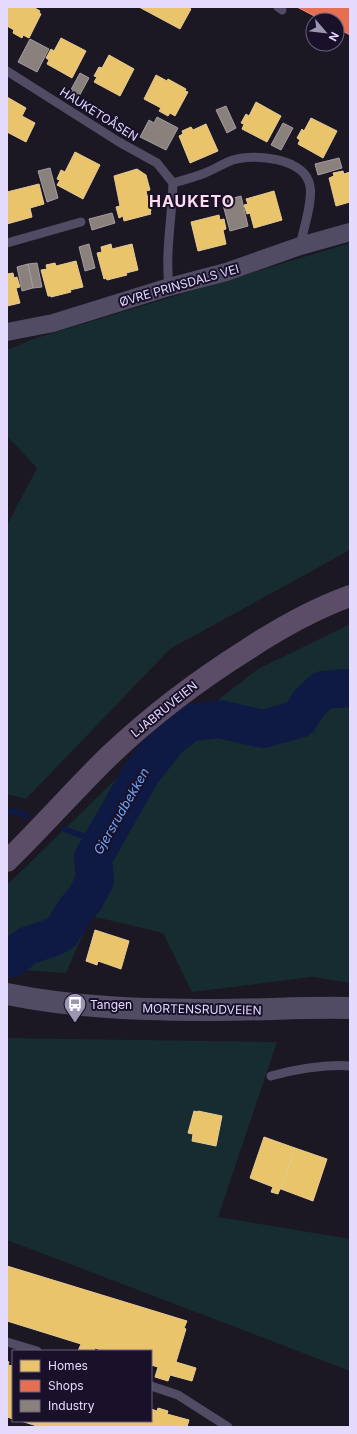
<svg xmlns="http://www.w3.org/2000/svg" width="357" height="1434" font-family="Inter,sans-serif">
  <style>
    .green { fill: #162c30 }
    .homes { fill: #e9c46a; stroke: #e7cb96 }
    .shops { fill: #e76f51; stroke: #e68f85 }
    .industry { fill: #8a817c; stroke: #a59ca3 }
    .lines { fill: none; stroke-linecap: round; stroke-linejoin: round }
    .stream { stroke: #0e1a43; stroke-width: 6 }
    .river { stroke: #0e1a43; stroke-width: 38 }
    .service { stroke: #514c64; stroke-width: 9 }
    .minor { stroke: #514c64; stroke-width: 18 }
    .tertiary { stroke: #514c64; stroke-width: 22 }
    .primary { stroke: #5b4d68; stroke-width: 22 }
    .labels { text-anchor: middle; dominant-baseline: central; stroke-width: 4; stroke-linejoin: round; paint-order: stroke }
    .street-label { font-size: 12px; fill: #e3dafe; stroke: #191129 }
    .poi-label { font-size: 12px; fill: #e3dafe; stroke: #191129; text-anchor: start }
    .water-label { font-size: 13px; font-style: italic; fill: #6da5f9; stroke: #191129 }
    .district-label { font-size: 16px; font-weight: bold; letter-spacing: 1px; fill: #fedced; stroke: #191129 }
  </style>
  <rect width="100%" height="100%" fill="#1b1723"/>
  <g class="green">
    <polygon points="350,243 350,550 170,649 26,799 7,794 7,525 37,468 7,436 7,350 36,338"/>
    <polygon points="350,624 350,983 312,977 192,992 163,933 91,916 66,973 7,969 7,885 119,776 258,669"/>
    <polygon points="7,1038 277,1042 218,1217 350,1239 350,1371 7,1240"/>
  </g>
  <g class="homes">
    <polygon points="7,7 33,7 40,11 39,13 41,14 29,38 23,35 22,38 13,33 14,30 7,26"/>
    <polygon points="139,7 188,7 191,9 180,29"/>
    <polygon points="61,38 86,51 72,78 47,64 49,60 46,58 51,49 54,51"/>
    <polygon points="109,55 134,69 120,96 94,82 97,77 94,76 99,67 102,68"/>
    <polygon points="156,75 167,81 168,79 186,89 185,91 188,92 175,116 170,113 168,116 159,111 161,108 144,99"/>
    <polygon points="7,97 26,108 22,116 35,123 26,142 7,132"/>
    <polygon points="256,102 281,116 267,142 242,129 244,124 241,123 246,114 249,116"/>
    <polygon points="311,118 337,131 323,158 298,144 300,140 297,138 302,129 304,131"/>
    <polygon points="206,124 218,151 190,163 179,136 183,134 182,131 191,127 193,130"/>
    <polygon points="75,152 100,165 83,199 57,185 60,180 57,179 61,170 65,172"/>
    <polygon points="137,169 146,175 150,190 146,191 151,211 150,212 151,214 124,221 123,216 119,218 116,207 120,206 114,176"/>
    <polygon points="343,171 344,174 350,172 350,202 336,206 329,178 334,176 333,173"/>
    <polygon points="39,184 44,204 30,208 32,217 7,224 7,192"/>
    <polygon points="274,191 282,220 254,228 250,213 247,214 244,205 248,204 246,199"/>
    <polygon points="219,215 220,220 224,219 226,229 223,230 226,244 198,251 191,222"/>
    <polygon points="111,244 112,249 132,244 138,270 126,273 127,275 107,280 106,278 104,279 97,253 102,252 101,247"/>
    <polygon points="76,261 83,287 70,290 71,292 51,297 51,296 48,296 41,270 47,269 46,265 55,263 56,266"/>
    <polygon points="13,273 14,278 17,277 20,287 16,288 20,303 7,306 7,274"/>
    <polygon points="95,930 129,941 121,969 98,961 97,965 86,961"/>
    <polygon points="194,1111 198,1112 198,1111 222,1116 216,1146 192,1141 193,1134 188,1133"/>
    <polygon points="264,1137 295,1148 281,1189 280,1189 278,1194 271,1192 273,1187 250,1178"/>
    <polygon points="295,1148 327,1159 313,1201 281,1189"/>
    <polygon points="7,1266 187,1321 184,1328 186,1329 176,1362 196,1368 192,1381 170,1375 168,1381 155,1377 158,1367 151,1365 151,1351 104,1351 95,1348 94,1351 78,1351 81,1344 7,1321"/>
    <polygon points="7,1361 9,1362 8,1365 13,1366 13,1419 7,1417"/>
    <polygon points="158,1408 168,1411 167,1414 189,1420 187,1427 40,1427 21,1421 151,1421 151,1409 157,1411"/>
  </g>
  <polygon class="shops" points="297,7 350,7 350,35 337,28 337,20 322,20"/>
  <g class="industry">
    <polygon points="30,39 49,49 37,72 18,62"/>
    <polygon points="80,73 89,78 77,100 68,95"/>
    <polygon points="226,106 236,128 227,133 216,110"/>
    <polygon points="157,117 178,128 166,150 140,137 149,120 154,123"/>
    <polygon points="283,123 293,128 281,150 271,145"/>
    <polygon points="339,158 342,168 318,175 315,164"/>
    <polygon points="50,168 58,198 47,202 38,171"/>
    <polygon points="241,196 248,226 230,231 222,201"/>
    <polygon points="112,213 115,223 92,230 89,219"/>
    <polygon points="89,244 95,268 85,271 79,247"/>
    <polygon points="37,263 42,287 33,288 28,264"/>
    <polygon points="28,264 33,288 22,291 17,267"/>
  </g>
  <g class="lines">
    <g class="stream">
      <polyline points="7,812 15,811 27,816"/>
      <polyline points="64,829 102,843"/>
    </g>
    <polyline class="river" points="12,958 27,946 53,937 61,933 77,908 85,899 95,880 93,858 142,772 169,738 189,723 219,719 263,729 299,719 309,703 323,690 350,688"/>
    <g class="service">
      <polyline points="278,7 282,10"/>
      <path d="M7 71 119 142 157 163 173 183C184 180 195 177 205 173 215 169 224 163 233 160 255 153 305 158 310 186 313 202 303 230 300 246"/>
      <polyline points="7,243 81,222"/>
      <path d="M169 287C165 251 172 219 173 183"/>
      <path d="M271 1076C297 1069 323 1064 350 1066"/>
      <polyline points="7,1342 37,1351"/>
      <polyline points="151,1386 178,1395 228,1427"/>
    </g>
    <polyline class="minor" points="7,332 53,323 169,287 226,272 300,246 350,232"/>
    <path class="tertiary" d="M7 994C75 1008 147 1010 216 1010 261 1010 305 1007 350 1008"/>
    <path class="primary" d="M7 861C42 827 74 790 109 756 152 715 197 681 248 649 280 628 314 609 350 596"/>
  </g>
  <defs>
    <g id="bus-pin" transform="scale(1.15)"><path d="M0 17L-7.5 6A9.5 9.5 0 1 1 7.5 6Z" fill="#9d96b1" stroke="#191129"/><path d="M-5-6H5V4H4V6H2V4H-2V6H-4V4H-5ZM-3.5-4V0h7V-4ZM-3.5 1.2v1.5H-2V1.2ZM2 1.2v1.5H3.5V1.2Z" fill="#fff"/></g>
  </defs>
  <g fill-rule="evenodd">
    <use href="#bus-pin" x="75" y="1004"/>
  </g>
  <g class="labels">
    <g class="street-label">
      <text transform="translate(99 114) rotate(32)">HAUKETOÅSEN</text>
      <text transform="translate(179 285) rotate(-16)">ØVRE PRINSDALS VEI</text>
      <text transform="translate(164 709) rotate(-39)">LJABRUVEIEN</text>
      <text transform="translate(202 1009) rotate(1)">MORTENSRUDVEIEN</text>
    </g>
    <g class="poi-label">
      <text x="90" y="1004">Tangen</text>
    </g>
    <g class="water-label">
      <text transform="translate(121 811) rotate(-60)">Gjersrudbekken</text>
    </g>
    <g class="district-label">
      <text x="192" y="201">HAUKETO</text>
    </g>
  </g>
  <rect width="357" height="1434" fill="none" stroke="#e3dafe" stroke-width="16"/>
  <rect x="12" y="1350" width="140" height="72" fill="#191129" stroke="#6a617e"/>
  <rect x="20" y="1360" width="20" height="12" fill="#e9c46a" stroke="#6a617e"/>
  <text x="48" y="1370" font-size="12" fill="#e3dafe">Homes</text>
  <rect x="20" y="1380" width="20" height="12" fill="#e76f51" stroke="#6a617e"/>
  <text x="48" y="1390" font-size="12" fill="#e3dafe">Shops</text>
  <rect x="20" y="1400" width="20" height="12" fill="#8a817c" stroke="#6a617e"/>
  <text x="48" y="1410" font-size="12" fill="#e3dafe">Industry</text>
  <g transform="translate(325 32) rotate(118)"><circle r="19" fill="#191129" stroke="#6a617e"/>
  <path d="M0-3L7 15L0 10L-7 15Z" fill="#9d96b1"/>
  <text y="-6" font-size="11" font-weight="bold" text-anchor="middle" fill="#e3dafe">N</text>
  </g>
</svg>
